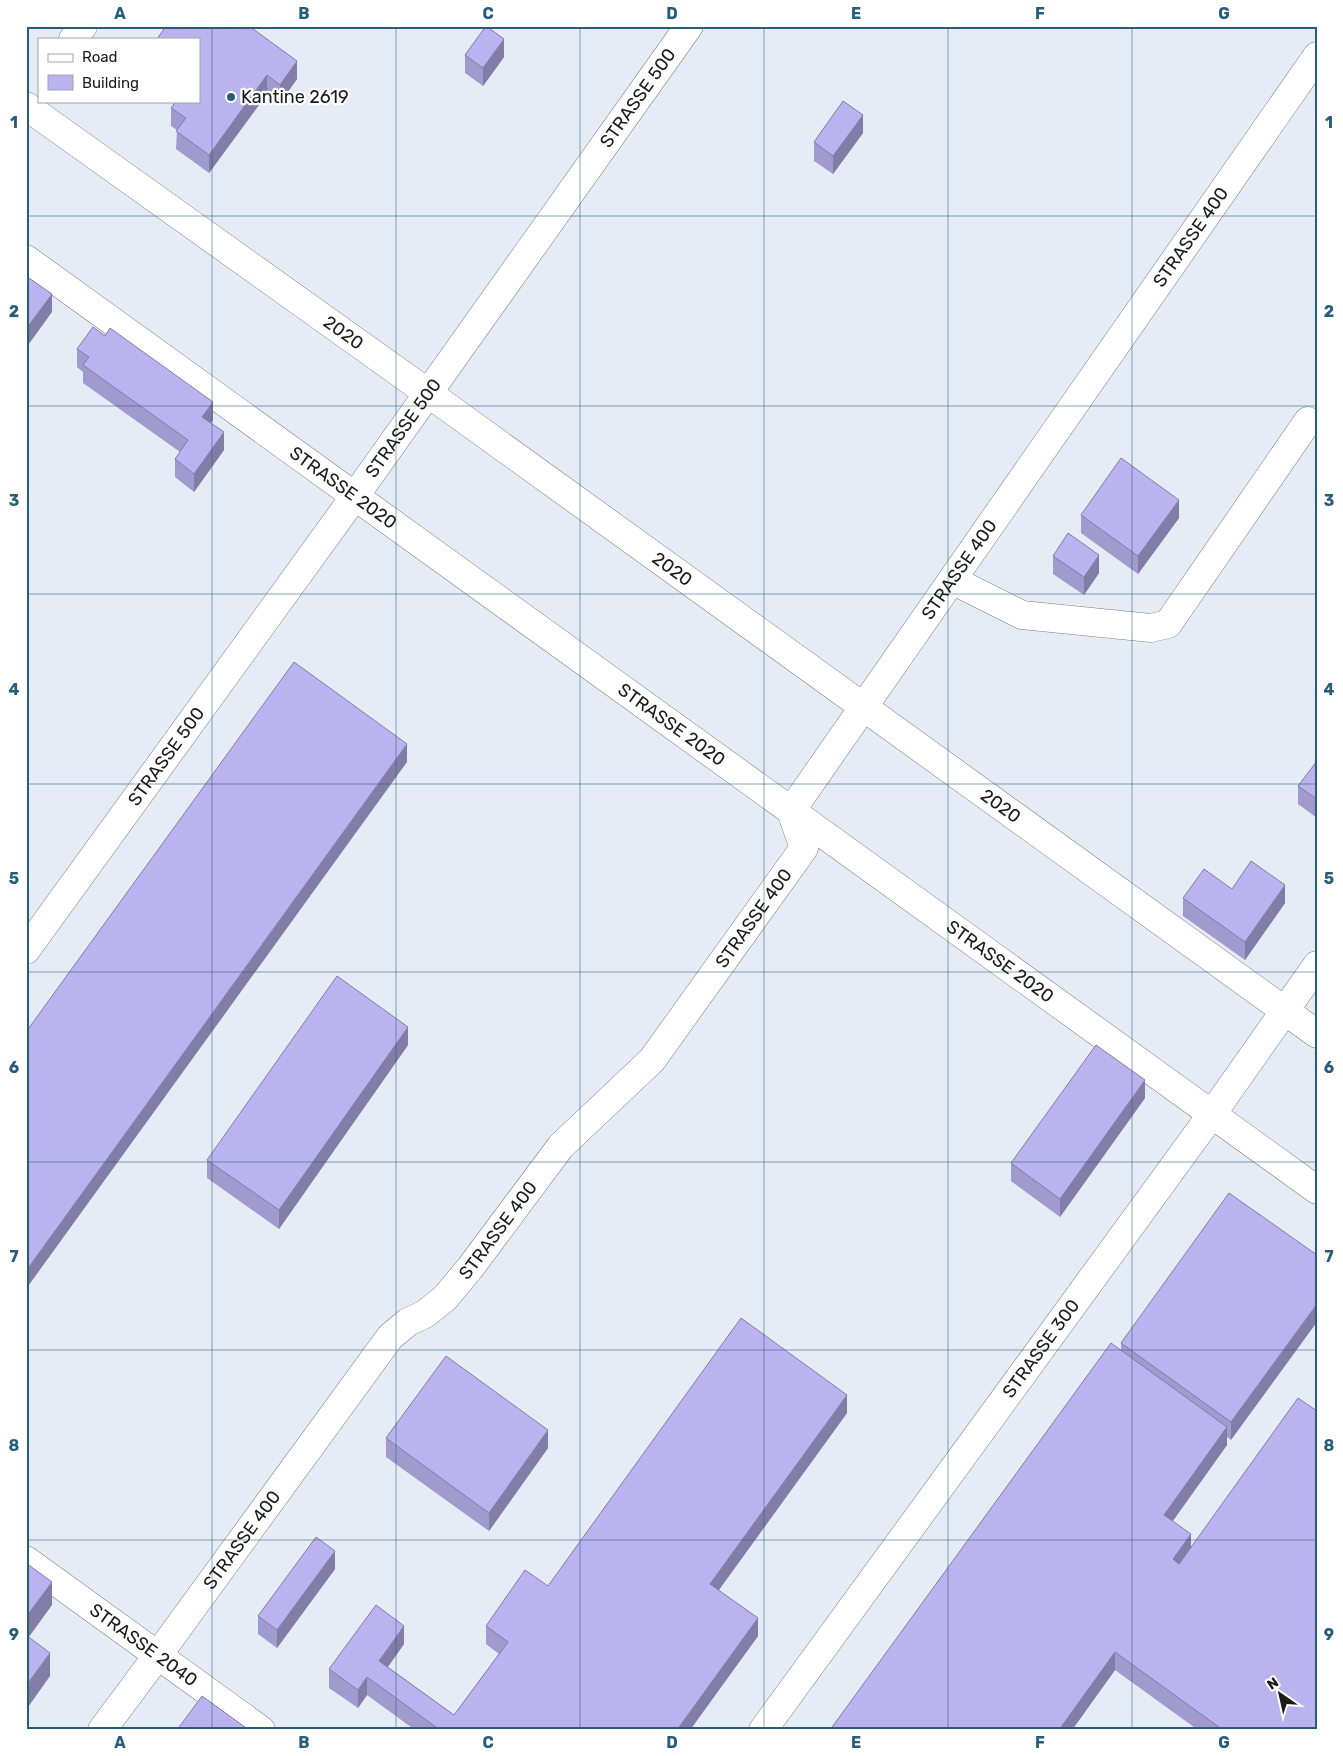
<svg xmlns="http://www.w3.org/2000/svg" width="1343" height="1756" font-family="Rubik,sans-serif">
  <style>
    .built { fill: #e5ecf5; fill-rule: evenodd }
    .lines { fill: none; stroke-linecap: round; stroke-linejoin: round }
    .minor-casing { stroke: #7b7e80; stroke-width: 29 }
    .minor { stroke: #fff; stroke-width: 28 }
    .wall { fill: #a09ace }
    .shaded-wall { fill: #827da7 }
    .building { fill: #bab3ef; stroke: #827da7 }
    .grid { fill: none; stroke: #285d79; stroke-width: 1; stroke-opacity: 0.55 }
    .poi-dot { fill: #285d79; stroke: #fff; stroke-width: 2 }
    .labels { text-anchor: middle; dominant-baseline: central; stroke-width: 4.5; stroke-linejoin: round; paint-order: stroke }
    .poi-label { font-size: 18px; fill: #1a1b1c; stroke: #fff; text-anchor: start }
    .street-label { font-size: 18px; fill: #1a1b1c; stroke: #fff }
    .neatline { fill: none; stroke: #285d79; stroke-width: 2 }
    .grid-label { font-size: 16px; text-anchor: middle; font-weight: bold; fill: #285d79 }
  </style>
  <rect width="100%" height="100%" fill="#f4f7fa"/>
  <path class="built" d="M26 26H1317V1730H26ZM39 39H199V101H39Z"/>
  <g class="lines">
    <g class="minor-casing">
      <g id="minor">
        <polyline points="73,39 83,26"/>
        <path id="s1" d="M26 106 428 393 1317 1034"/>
        <path id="s2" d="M26 259 1317 1190"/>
        <polyline points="952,580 1022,615 1151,628 1168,624 1308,421"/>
        <path id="s3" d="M26 950 355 496 689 26"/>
        <path id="s4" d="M26 1560 261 1730"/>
        <path id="s5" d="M102 1730 158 1655 390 1337 408 1322 425 1314 445 1298 470 1268 561 1146 652 1060 804 848 791 811 1317 56"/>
        <path id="s6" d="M763 1730 1212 1114 1317 965"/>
      </g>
    </g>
    <use href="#minor" class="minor"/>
  </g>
  <g class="wall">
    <polygon points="199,39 297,79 280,103 267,94 209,173 176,149 177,130 171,126 171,108 176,102 175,101 199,101"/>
    <polygon points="465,55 504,57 483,86 465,73"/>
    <polygon points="863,133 833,174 814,161 814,142"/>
    <polygon points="77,349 213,420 211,423 224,450 194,492 175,477 175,459 180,452 83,383 83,372 77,367"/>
    <polygon points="1081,515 1179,518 1138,574 1081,533"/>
    <polygon points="1053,556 1099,573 1084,595 1053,574"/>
    <polygon points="1317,761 1317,818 1298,804 1298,786"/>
    <polygon points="1232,889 1285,903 1245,960 1183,916 1183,898"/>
    <polygon points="408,1045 279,1229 207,1178 207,1160"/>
    <polygon points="1145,1098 1060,1217 1011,1181 1011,1163"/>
    <polygon points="1317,1255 1231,1440 1227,1437 1227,1445 1173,1521 1317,1730 1198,1730 1115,1670 1072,1730 830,1730 1121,1350 1121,1343"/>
    <polygon points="847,1413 719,1590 758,1636 690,1730 415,1730 367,1695 358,1708 329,1688 329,1669 404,1644 388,1667 454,1715 499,1654 486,1644 486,1626 548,1586"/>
    <polygon points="386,1438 548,1448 489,1531 386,1457"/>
    <polygon points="335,1569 277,1648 258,1634 258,1616"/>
  </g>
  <g class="shaded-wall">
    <polygon points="504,39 504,57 483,86 483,68"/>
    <polygon points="297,61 297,79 280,103 280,85"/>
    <polygon points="267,75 267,94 209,173 209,155"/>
    <polygon points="863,115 863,133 833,174 833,156"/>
    <polygon points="52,294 52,312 26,348 26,329"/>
    <polygon points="213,402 213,420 202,435 202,417"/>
    <polygon points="224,432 224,450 194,492 194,474"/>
    <polygon points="1179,500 1179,518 1138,574 1138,556"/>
    <polygon points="1099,555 1099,573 1084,595 1084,577"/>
    <polygon points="407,744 407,762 26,1289 26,1271"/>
    <polygon points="1285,885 1285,903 1245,960 1245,942"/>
    <polygon points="408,1027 408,1045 279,1229 279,1210"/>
    <polygon points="1145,1080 1145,1098 1060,1217 1060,1199"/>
    <polygon points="1317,1304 1317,1322 1231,1440 1231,1422"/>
    <polygon points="847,1395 847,1413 710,1602 710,1584"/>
    <polygon points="1227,1427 1227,1445 1164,1533 1164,1515"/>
    <polygon points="548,1430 548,1448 489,1531 489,1513"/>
    <polygon points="1191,1534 1191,1552 1173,1577 1173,1559"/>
    <polygon points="335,1551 335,1569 277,1648 277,1630"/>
    <polygon points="52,1582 52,1605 26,1641 26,1617"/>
    <polygon points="758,1618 758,1636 690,1730 677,1730"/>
    <polygon points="404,1626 404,1644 379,1679 379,1661"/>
    <polygon points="1115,1652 1115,1670 1072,1730 1059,1730"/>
    <polygon points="50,1653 50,1676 26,1710 26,1686"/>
    <polygon points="367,1677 367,1695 358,1708 358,1690"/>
  </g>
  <g class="building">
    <polygon points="166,26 249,26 297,61 280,85 267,75 209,155 176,131 186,118 171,108 176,101 199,101 199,39 157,39"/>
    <polygon points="486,26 504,39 483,68 465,55"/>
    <polygon points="843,101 863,115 833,156 814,142"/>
    <polygon points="26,276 52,294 26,329"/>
    <polygon points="93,327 105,336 110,328 213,402 202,417 224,432 194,474 175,459 188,440 83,365 89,357 77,349"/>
    <polygon points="1121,458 1179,500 1138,556 1081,515"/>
    <polygon points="1068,533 1099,555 1084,577 1053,556"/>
    <polygon points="294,662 407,744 26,1271 26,1032"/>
    <polygon points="1317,761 1317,799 1298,786"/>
    <polygon points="1251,861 1285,885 1245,942 1183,898 1204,869 1232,889"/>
    <polygon points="337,976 408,1027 279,1210 207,1160"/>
    <polygon points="1096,1045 1145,1080 1060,1199 1011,1163"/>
    <polygon points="1229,1193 1317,1255 1317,1304 1231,1422 1121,1343"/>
    <polygon points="741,1318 847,1395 710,1584 758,1618 677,1730 440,1730 367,1677 358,1690 329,1669 376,1605 404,1626 379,1661 454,1715 508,1642 486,1626 525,1570 548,1586"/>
    <polygon points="1111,1343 1227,1427 1164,1515 1191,1534 1173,1559 1179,1564 1298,1398 1317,1411 1317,1730 1223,1730 1115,1652 1059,1730 830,1730"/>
    <polygon points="446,1356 548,1430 489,1513 386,1438"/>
    <polygon points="316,1537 335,1551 277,1630 258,1616"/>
    <polygon points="26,1563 52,1582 26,1617"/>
    <polygon points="26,1635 50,1653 26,1686"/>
    <polygon points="202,1696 249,1730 177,1730"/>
  </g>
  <path class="grid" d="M212 26V1730M396 26V1730M580 26V1730M764 26V1730M948 26V1730M1132 26V1730M26 216H1317M26 406H1317M26 594H1317M26 784H1317M26 972H1317M26 1162H1317M26 1350H1317M26 1540H1317"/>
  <circle class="poi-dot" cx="231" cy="97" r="5"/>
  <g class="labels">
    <g class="poi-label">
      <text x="241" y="97">Kantine 2619</text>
    </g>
    <g class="street-label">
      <text stroke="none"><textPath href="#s3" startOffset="1049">STRASSE 500</textPath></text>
      <text stroke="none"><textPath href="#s5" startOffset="1871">STRASSE 400</textPath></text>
      <text stroke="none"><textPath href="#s1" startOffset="390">2020</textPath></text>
      <text stroke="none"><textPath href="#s3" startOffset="644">STRASSE 500</textPath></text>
      <text stroke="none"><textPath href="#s2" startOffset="391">STRASSE 2020</textPath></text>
      <text stroke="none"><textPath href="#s1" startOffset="795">2020</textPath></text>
      <text stroke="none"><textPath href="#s5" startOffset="1466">STRASSE 400</textPath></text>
      <text stroke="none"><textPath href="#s2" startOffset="796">STRASSE 2020</textPath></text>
      <text stroke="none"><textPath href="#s3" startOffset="239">STRASSE 500</textPath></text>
      <text stroke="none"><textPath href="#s1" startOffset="1200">2020</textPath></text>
      <text stroke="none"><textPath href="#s5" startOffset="1046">STRASSE 400</textPath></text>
      <text stroke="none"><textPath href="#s2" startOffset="1201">STRASSE 2020</textPath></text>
      <text stroke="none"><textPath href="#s5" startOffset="641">STRASSE 400</textPath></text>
      <text stroke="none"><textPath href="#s6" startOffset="472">STRASSE 300</textPath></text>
      <text stroke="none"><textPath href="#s5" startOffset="236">STRASSE 400</textPath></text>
      <text stroke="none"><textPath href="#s4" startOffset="145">STRASSE 2040</textPath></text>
    </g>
  </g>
  <rect width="1343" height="1756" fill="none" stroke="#ffffff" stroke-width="55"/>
  <rect x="38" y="38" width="162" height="65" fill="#ffffff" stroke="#a3a4a4"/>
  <rect x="48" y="54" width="25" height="8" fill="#ffffff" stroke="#a3a4a4"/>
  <text x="82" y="62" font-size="15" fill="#1a1b1c">Road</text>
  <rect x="48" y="75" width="25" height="15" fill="#bab3ef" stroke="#a3a4a4"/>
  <text x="82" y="88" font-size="15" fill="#1a1b1c">Building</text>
  <g transform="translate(1280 1694) rotate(326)" stroke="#ffffff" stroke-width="4" paint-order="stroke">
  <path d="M0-4L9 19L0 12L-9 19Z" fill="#1a1b1c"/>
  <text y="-8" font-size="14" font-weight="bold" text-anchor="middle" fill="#1a1b1c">N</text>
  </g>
  <rect x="28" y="28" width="1288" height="1700" class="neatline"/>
  <g class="grid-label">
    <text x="120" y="19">A</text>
    <text x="304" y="19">B</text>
    <text x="488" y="19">C</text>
    <text x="672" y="19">D</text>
    <text x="856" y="19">E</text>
    <text x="1040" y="19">F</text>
    <text x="1224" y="19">G</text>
    <text x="14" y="128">1</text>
    <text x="1329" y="128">1</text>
    <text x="14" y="317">2</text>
    <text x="1329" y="317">2</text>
    <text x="14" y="506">3</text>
    <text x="1329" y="506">3</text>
    <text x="14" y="695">4</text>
    <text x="1329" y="695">4</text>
    <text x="14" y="884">5</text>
    <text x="1329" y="884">5</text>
    <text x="14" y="1073">6</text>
    <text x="1329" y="1073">6</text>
    <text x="14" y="1262">7</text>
    <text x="1329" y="1262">7</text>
    <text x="14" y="1451">8</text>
    <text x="1329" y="1451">8</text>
    <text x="14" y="1640">9</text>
    <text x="1329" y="1640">9</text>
    <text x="120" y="1748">A</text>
    <text x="304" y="1748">B</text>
    <text x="488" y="1748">C</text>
    <text x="672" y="1748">D</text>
    <text x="856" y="1748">E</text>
    <text x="1040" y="1748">F</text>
    <text x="1224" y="1748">G</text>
  </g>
</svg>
